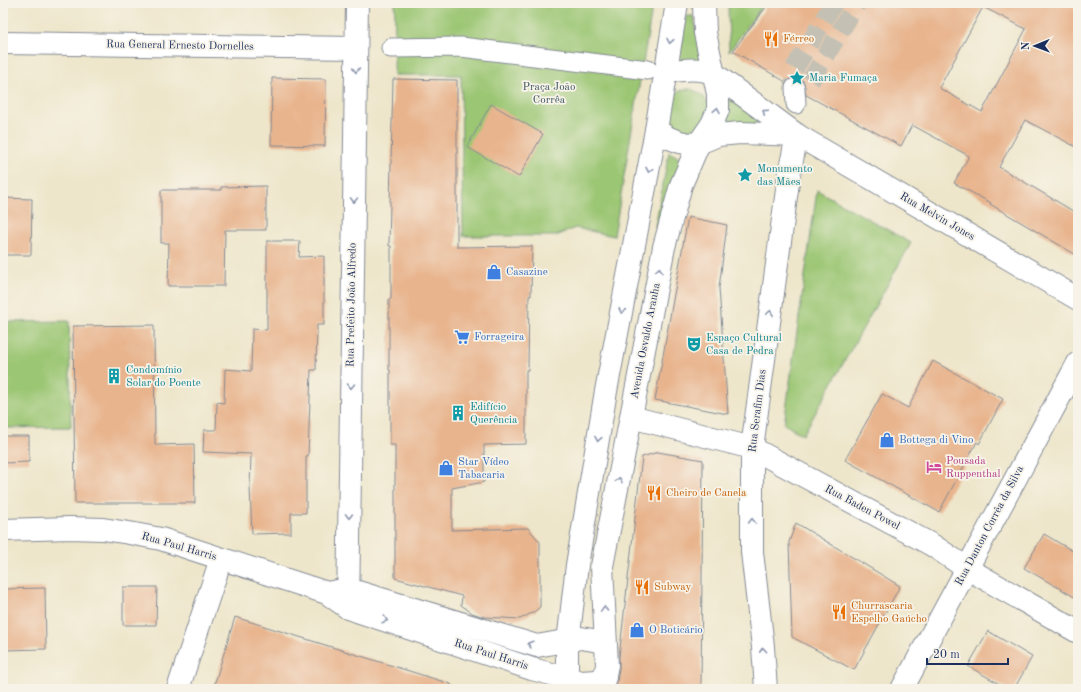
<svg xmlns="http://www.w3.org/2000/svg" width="1081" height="692" font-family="'Old Standard TT',serif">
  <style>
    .green { fill: #9bc673; stroke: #5b7a68 }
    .building { fill: #e8b48d; fill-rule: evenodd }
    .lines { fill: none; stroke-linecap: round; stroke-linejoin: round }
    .pedestrian-tunnel { stroke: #c4c1b4; stroke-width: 19; stroke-dasharray: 19 10; stroke-linecap: butt }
    .pedestrian-casing { stroke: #848a94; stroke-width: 21 }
    .minor-casing { stroke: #848a94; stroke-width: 24 }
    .tertiary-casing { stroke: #848a94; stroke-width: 24 }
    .pedestrian { stroke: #fff; stroke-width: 19 }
    .minor { stroke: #fff; stroke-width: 22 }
    .tertiary { stroke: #fff; stroke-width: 22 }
    .oneway { stroke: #8d97ae }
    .labels { text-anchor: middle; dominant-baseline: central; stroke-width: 3.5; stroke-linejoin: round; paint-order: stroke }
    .food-label { font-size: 11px; fill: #c56008; stroke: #f7f3e8; text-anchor: start }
    .street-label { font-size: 11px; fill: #1b2f5e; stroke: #f7f3e8 }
    .culture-label { font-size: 11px; fill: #0d838f; stroke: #f7f3e8; text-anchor: start }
    .park-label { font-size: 11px; fill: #3b5563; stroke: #f7f3e8 }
    .shop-label { font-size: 11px; fill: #366cbe; stroke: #f7f3e8; text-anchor: start }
    .hotel-label { font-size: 11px; fill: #b23c85; stroke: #f7f3e8; text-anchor: start }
  </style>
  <rect width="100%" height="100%" fill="#f7f3e8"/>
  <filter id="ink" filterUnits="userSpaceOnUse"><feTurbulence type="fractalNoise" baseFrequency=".025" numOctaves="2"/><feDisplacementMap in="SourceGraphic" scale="8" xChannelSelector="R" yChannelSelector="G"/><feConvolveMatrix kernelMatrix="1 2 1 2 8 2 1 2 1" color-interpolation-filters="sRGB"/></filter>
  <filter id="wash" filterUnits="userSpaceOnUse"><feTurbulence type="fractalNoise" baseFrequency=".012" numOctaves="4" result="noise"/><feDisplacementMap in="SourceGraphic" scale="16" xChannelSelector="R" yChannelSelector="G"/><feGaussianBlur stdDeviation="0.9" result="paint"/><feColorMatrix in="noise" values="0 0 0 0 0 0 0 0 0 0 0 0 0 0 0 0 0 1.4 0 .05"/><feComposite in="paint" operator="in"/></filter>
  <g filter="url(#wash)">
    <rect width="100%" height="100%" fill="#eee6ca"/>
    <g class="green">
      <polygon points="395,3 652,3 652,9 614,236 575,228 556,236 463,236 461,75 394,75"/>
      <polygon points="728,3 764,3 729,52"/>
      <polygon points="686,16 694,16 701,63 678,64"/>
      <path d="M690 89C700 92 712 101 709 114 708 117 704 121 701 124 700 126 697 129 695 131 689 134 679 131 674 127 670 124 667 119 668 114 671 98 672 90 690 89Z"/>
      <polygon points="729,90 770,124 725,125 729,110"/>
      <polygon points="669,152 678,157 683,158 661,228 655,227"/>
      <polygon points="817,190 911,243 803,435 784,424"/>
      <polygon points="69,321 71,427 3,428 3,322"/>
    </g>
    <g id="blocks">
      <g class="building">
        <path d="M769 3H1078V148L1025 120 999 167 1078 214V256L990 204 991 203 954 183 969 156 912 125 901 146 806 95 804 82 800 78 794 77 789 79 786 82 733 51ZM983 7 1026 29 982 112 939 88Z"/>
        <polygon points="272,78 326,79 325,146 271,145"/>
        <polygon points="393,79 457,80 457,247 532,246 531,296 529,296 528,370 526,370 526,444 484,445 484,482 452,488 452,530 528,528 540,542 540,607 534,612 520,619 484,617 472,613 461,605 462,596 395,578 395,445 390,445 390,370 389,370 389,299 391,299 391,246 389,246"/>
        <polygon points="491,104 543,134 519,177 467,147"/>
        <polygon points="266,186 266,230 225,230 224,286 168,286 169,243 161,243 161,190 221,190 221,187"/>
        <polygon points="3,198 32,199 31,255 3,255"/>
        <polygon points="688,217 727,225 719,288 728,414 655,400"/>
        <polygon points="267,241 300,241 299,257 324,256 324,325 317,325 316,370 311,370 308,456 306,456 306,513 291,513 291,533 252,534 250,488 251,454 203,452 204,430 216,430 217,402 224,403 225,369 251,371 252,329 267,330"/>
        <polygon points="154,325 155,445 194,444 195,503 75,503 73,326"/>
        <polygon points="933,361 1003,399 979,444 977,442 939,512 845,460 882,394 908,408"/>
        <polygon points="3,436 29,436 29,462 3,463"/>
        <polygon points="658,452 703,460 701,689 616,689 619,668 619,657 642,457"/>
        <polygon points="796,523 900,586 854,670 792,637 789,542"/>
        <polygon points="1044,534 1078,554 1078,599 1024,568"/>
        <polygon points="123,587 157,587 156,625 123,625"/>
        <polygon points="45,588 46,649 3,650 3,589"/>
        <polygon points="235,617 451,684 450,689 213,689"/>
        <polygon points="988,631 1032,657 1014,689 1008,689 968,666"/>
      </g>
    </g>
  </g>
  <g filter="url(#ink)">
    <use href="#blocks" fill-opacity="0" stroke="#848a94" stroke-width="1"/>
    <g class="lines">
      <polyline class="pedestrian-tunnel" points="834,3 791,74 795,88 808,85 857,3"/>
      <g class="pedestrian-casing">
        <g id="pedestrian">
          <polyline points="391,48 461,47 648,70"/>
          <polyline points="795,88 796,104"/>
        </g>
      </g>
      <g class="minor-casing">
        <g id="minor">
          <polyline points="3,43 356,48"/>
          <polyline points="631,417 752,448 932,545 968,569 1078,632"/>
          <polyline points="348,608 357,3"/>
          <polyline points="766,689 763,647 752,552 752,448 789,175 797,135"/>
        </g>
      </g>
      <g class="tertiary-casing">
        <g id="tertiary">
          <path d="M665 72C681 70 697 67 713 73L797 135 1078 299"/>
          <polyline points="656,130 669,138 680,142 690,144 699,143 718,135 740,133 797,135"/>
          <polyline points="3,530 70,528 103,529 129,533 161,539 327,593 348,608 532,669 581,682 596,681 605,677"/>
          <polyline points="327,593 348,589 537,646 581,638 605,642"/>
          <polyline points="178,689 221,559"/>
          <polyline points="567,689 567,651 577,565 606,391 656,130 677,3"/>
          <polyline points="602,689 607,665 602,566 664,247 681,185 699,143 712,124 718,110 718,94 705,33 704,3"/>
          <polyline points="902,689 1078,363"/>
        </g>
      </g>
      <use href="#pedestrian" class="pedestrian"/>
      <use href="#minor" class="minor"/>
      <use href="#tertiary" class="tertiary"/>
    </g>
    <defs><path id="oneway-chevron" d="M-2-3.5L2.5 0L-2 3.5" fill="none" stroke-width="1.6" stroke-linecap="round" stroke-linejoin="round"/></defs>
    <g class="oneway">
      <use href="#oneway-chevron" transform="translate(670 41) rotate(100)"/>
      <use href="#oneway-chevron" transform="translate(356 70) rotate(90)"/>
      <use href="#oneway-chevron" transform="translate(717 110) rotate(-80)"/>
      <use href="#oneway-chevron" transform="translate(765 112) rotate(-143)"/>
      <use href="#oneway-chevron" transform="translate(649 170) rotate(101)"/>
      <use href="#oneway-chevron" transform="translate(354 200) rotate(91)"/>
      <use href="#oneway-chevron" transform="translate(659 270) rotate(-79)"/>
      <use href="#oneway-chevron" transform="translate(622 311) rotate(101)"/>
      <use href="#oneway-chevron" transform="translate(770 313) rotate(-82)"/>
      <use href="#oneway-chevron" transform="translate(351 386) rotate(91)"/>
      <use href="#oneway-chevron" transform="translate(598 439) rotate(100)"/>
      <use href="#oneway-chevron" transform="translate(619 480) rotate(-79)"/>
      <use href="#oneway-chevron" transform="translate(349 516) rotate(91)"/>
      <use href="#oneway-chevron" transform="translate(752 521) rotate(-90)"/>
      <use href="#oneway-chevron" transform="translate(604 609) rotate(-92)"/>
      <use href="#oneway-chevron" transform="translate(385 620) rotate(18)"/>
      <use href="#oneway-chevron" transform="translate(530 644) rotate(-164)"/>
      <use href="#oneway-chevron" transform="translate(763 650) rotate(-94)"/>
    </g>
  </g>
  <defs>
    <g id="restaurant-bare" transform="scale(1.2)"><path d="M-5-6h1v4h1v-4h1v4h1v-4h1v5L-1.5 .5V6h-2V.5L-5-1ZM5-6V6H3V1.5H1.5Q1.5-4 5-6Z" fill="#e8710a" stroke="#f7f3e8" stroke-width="2.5" paint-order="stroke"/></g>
    <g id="sight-bare" transform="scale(1.2)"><path d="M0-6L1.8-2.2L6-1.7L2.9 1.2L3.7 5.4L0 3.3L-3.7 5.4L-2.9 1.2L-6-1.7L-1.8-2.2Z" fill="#0f9aa8" stroke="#f7f3e8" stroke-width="2.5" paint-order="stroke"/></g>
    <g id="shop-bare" transform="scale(1.2)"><path d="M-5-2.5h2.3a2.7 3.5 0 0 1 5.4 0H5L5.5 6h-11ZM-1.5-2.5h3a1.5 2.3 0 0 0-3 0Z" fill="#3f7fe0" stroke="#f7f3e8" stroke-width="2.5" paint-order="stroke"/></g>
    <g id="supermarket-bare" transform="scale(1.2)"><path d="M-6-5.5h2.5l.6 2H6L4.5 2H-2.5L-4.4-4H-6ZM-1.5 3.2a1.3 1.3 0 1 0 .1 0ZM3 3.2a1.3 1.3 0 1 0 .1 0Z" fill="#3f7fe0" stroke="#f7f3e8" stroke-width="2.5" paint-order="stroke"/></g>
    <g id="theatre-bare" transform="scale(1.2)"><path d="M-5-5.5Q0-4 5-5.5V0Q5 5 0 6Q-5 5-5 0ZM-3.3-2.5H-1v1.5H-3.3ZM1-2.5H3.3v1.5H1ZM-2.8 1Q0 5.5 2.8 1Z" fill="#0f9aa8" stroke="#f7f3e8" stroke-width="2.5" paint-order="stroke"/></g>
    <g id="building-bare" transform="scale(1.2)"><path d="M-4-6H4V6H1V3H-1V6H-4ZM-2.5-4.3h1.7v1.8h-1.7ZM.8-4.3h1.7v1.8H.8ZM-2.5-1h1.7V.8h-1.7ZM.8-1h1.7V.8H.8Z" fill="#0f9aa8" stroke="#f7f3e8" stroke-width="2.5" paint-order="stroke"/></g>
    <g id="hotel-bare" transform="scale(1.2)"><path d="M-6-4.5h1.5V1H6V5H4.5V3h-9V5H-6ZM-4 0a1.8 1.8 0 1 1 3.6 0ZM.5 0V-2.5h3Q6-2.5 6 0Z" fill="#d1479c" stroke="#f7f3e8" stroke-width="2.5" paint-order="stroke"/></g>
  </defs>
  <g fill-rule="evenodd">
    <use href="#restaurant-bare" x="771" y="39"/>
    <use href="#sight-bare" x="797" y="78"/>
    <use href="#sight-bare" x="745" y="175"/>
    <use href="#shop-bare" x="494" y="272"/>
    <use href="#supermarket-bare" x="462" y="337"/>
    <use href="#theatre-bare" x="694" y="344"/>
    <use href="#building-bare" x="114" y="376"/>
    <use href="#building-bare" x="458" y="413"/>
    <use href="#shop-bare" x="887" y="440"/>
    <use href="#hotel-bare" x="934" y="467"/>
    <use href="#shop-bare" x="446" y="468"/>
    <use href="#restaurant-bare" x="654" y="493"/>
    <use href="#restaurant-bare" x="642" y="587"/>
    <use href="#restaurant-bare" x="839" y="612"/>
    <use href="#shop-bare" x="637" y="630"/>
  </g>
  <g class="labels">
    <g class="food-label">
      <text x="783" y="39">Férreo</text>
      <text x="666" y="493">Cheiro de Canela</text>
      <text x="654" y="587">Subway</text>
      <text x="851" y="606">Churrascaria<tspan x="851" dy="13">Espelho Gaúcho</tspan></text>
    </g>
    <g class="street-label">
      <text transform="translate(180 46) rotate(1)">Rua General Ernesto Dornelles</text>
      <text transform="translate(937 217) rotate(30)">Rua Melvin Jones</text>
      <text transform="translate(352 305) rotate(-89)">Rua Prefeito João Alfredo</text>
      <text transform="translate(646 341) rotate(-79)">Avenida Osvaldo Aranha</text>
      <text transform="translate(758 411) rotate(-83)">Rua Serafim Dias</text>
      <text transform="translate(862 508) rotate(28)">Rua Baden Powel</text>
      <text transform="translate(990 526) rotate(-62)">Rua Danton Corrêa da Silva</text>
      <text transform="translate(179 547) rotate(16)">Rua Paul Harris</text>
      <text transform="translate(491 655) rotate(18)">Rua Paul Harris</text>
    </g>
    <g class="culture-label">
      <text x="809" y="78">Maria Fumaça</text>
      <text x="757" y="169">Monumento<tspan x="757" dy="13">das Mães</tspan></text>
      <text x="706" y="338">Espaço Cultural<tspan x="706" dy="13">Casa de Pedra</tspan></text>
      <text x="126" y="370">Condomínio<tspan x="126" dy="13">Solar do Poente</tspan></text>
      <text x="470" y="407">Edifício<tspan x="470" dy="13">Querência</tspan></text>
    </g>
    <g class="park-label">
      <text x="549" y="87">Praça João<tspan x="549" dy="13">Corrêa</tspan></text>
    </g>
    <g class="shop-label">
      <text x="506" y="272">Casazine</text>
      <text x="474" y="337">Forrageira</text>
      <text x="899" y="440">Bottega di Vino</text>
      <text x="458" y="462">Star Vídeo<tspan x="458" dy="13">Tabacaria</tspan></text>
      <text x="649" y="630">O Boticário</text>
    </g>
    <g class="hotel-label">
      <text x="946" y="461">Pousada<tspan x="946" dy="13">Ruppenthal</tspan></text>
    </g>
  </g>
  <rect width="1081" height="692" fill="none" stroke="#f7f3e8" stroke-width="16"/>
  <g transform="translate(1035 46) rotate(269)" stroke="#f7f3e8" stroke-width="3" paint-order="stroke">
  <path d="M0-3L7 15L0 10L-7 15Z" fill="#1b2f5e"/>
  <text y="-6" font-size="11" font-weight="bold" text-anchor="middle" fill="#1b2f5e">N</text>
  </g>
  <path d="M927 658v6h81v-6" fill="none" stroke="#1b2f5e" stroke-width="2"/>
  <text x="933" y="658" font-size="12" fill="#1b2f5e" stroke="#f7f3e8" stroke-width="3" paint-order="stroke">20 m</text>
</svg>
